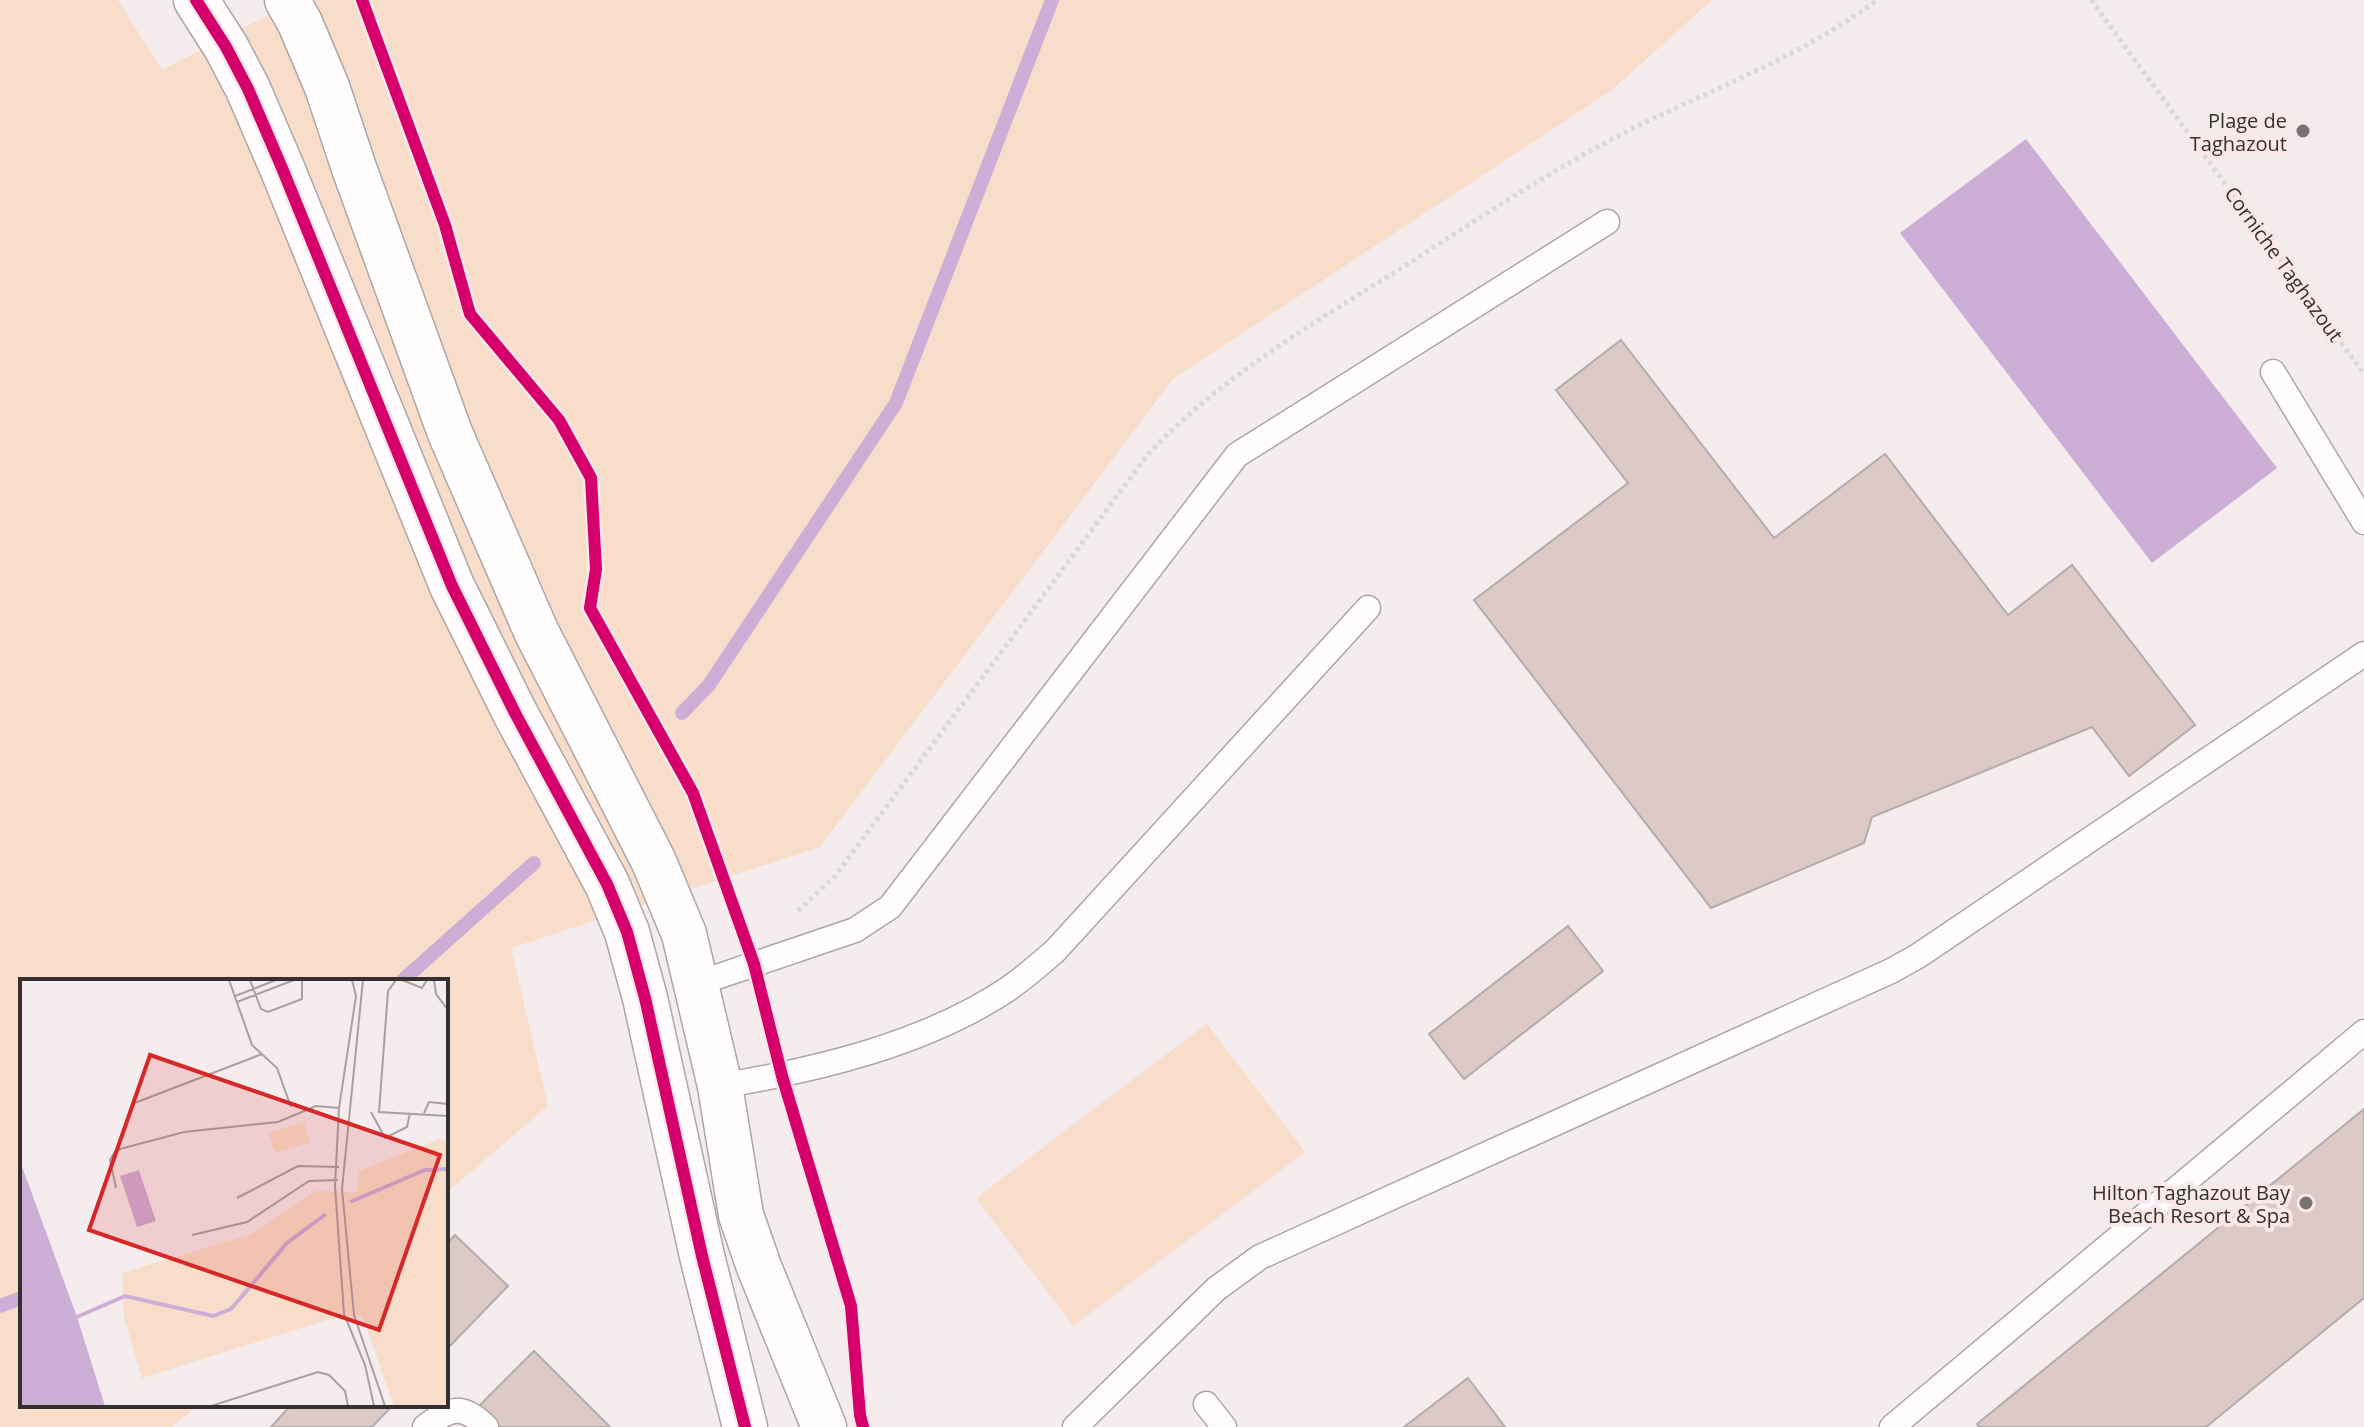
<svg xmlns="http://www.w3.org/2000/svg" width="2364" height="1427" font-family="'Open Sans',sans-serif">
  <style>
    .green { fill: #f8deca }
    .water { fill: #ccaed7 }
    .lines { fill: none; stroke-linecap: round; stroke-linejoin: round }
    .stream { stroke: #ccaed7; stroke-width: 14 }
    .building { fill: #ddcac7; stroke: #b2acac; stroke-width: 2 }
    .service-casing { stroke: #ada6a7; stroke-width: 27 }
    .tertiary-casing { stroke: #ada6a7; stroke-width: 47 }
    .path { stroke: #dad8d8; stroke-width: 5; stroke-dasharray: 4 4; stroke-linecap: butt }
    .service { stroke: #fefcfc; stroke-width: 24 }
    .tertiary { stroke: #fefcfc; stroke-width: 44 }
    .cycleway-casing { stroke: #f9e8ea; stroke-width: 17 }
    .cycleway { stroke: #d6006c; stroke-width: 12 }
    .poi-dot { fill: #797172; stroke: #f9e8ea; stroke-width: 3 }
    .labels { text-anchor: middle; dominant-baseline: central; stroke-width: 8; stroke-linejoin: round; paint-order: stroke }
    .poi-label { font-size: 20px; fill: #362f30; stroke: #f9e8ea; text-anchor: end }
    .street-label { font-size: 20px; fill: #362f30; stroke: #f9e8ea }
    .inset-river { fill: none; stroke: #ccaed7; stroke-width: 4 }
    .inset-road { fill: none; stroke: #a9a0a1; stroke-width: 2 }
    .view { fill: #d62828; fill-opacity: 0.15; stroke: #d62828; stroke-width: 4 }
    .inset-edge { fill: none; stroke: #362f30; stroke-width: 4 }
  </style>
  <rect width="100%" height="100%" fill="#f5eced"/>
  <g class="green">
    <polygon points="0,0 118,0 162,70 297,0 1712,0 1612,90 1173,379 820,847 511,948 548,1106 446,1193 446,981 22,981 22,1405 198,1405 172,1427 0,1427"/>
    <polygon points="1207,1024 1305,1152 1073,1326 976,1198"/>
  </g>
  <polygon class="water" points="2026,139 2277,468 2152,563 1900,233"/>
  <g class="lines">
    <g class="stream">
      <polyline points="682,713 709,685 896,403 1052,0"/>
      <polyline points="402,981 534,863"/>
      <polyline points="0,1306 22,1298"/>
    </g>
  </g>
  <g class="building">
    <polygon points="1621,340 1774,538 1885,454 2008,615 2072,565 2195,725 2129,776 2092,727 1872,817 1864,843 1711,908 1474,600 1628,483 1556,390"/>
    <polygon points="1568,926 1603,971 1464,1079 1429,1034"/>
    <polygon points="2364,1109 2364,1298 2206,1427 1979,1427 1977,1424"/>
    <polygon points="455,1235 508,1286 446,1350 446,1245"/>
    <polygon points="534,1351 610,1427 500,1427 479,1406"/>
    <polygon points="1468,1378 1505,1427 1404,1427"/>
    <polygon points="291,1405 393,1405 372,1427 271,1427"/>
  </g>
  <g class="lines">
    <g class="service-casing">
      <g id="service">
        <polyline points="2273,372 2364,522"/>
        <polyline points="696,984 855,930 890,907 1237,455 1607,222"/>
        <path d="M720 1086C816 1070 926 1044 1008 989 1024 978 1040 964 1055 951L1368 608"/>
        <polyline points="1206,1404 1224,1427"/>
        <path d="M425 1427C450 1408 462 1403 486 1427"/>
        <polyline points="1075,1427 1216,1289 1260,1257 1891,971 1918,956 2364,654"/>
        <polyline points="1892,1427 2364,1032"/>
      </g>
    </g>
    <g class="tertiary-casing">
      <g id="tertiary">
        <polyline points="196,0 226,47 248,89 282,168 452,586 515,713 607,884 627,932 645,998 702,1256 745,1427"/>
        <polyline points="287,0 300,23 327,87 354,168 450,433 536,631 654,862 684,934 720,1086 741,1215 759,1267 824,1427"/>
      </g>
    </g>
    <g class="path">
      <polyline points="2091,0 2364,374"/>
      <path d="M798 911 835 876 1149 453C1222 376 1314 323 1403 267 1481 217 1558 165 1642 124 1722 85 1805 54 1877 0"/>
    </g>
    <use href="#service" class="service"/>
    <use href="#tertiary" class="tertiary"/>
    <g class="cycleway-casing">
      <g id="cycleway">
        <polyline points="196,0 226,47 248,89 282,168 452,586 515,713 607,884 627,932 645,998 702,1256 745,1427"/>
        <polyline points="362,0 445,225 470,314 559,420 591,478 596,569 590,608 693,793 754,964 782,1076 851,1306 860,1415 863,1427"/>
      </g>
    </g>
    <use href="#cycleway" class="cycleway"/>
  </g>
  <g class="poi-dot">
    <circle cx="2303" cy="131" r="8"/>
    <circle cx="2306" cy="1203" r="8"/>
  </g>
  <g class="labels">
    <g class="poi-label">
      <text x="2287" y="120">Plage de<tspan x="2287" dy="23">Taghazout</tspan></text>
      <text x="2290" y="1192">Hilton Taghazout Bay<tspan x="2290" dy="23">Beach Resort &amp; Spa</tspan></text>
    </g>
    <g class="street-label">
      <text transform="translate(2284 264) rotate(54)">Corniche Taghazout</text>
    </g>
  </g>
  <g transform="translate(20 979)">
    <rect width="428" height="428" fill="#f5eced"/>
    <path d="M284 143 290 163 255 174 248 154ZM420 160 428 162V427H374L342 336 310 340 122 399 104 338 102 294 232 255 295 212 337 213 339 192Z" fill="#f8deca"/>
    <path d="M0 182 57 338 85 427H0ZM119 191 136 242 117 248 100 197Z" fill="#ccaed7"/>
    <path class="inset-river" d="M330 223 405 191 428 190M57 338 105 317 193 337 211 330 267 264 306 235"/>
    <path class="inset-road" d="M209 1 232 66 257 89 271 128M230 1 241 30 248 33 282 20V1M332 1 336 17 319 129 315 207 324 335 345 386 354 427M343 1 322 210 334 336 365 427M376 1 368 12 359 133 428 137M382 1 402 9 407 1M414 1 416 15 428 31M215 17 256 1M217 23 274 1M112 125 242 75M351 133 365 159 387 148 390 134M404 134 409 123 428 125M96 209 90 181 96 171 164 153 258 143 296 127 319 129M217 219 278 187 319 188M172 256 227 243 289 202 318 201M191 427 298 393 309 396 325 412 328 427"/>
    <path class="view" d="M130 76 420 176 359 351 69 251Z"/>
    <rect width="428" height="428" class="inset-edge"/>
  </g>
</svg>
